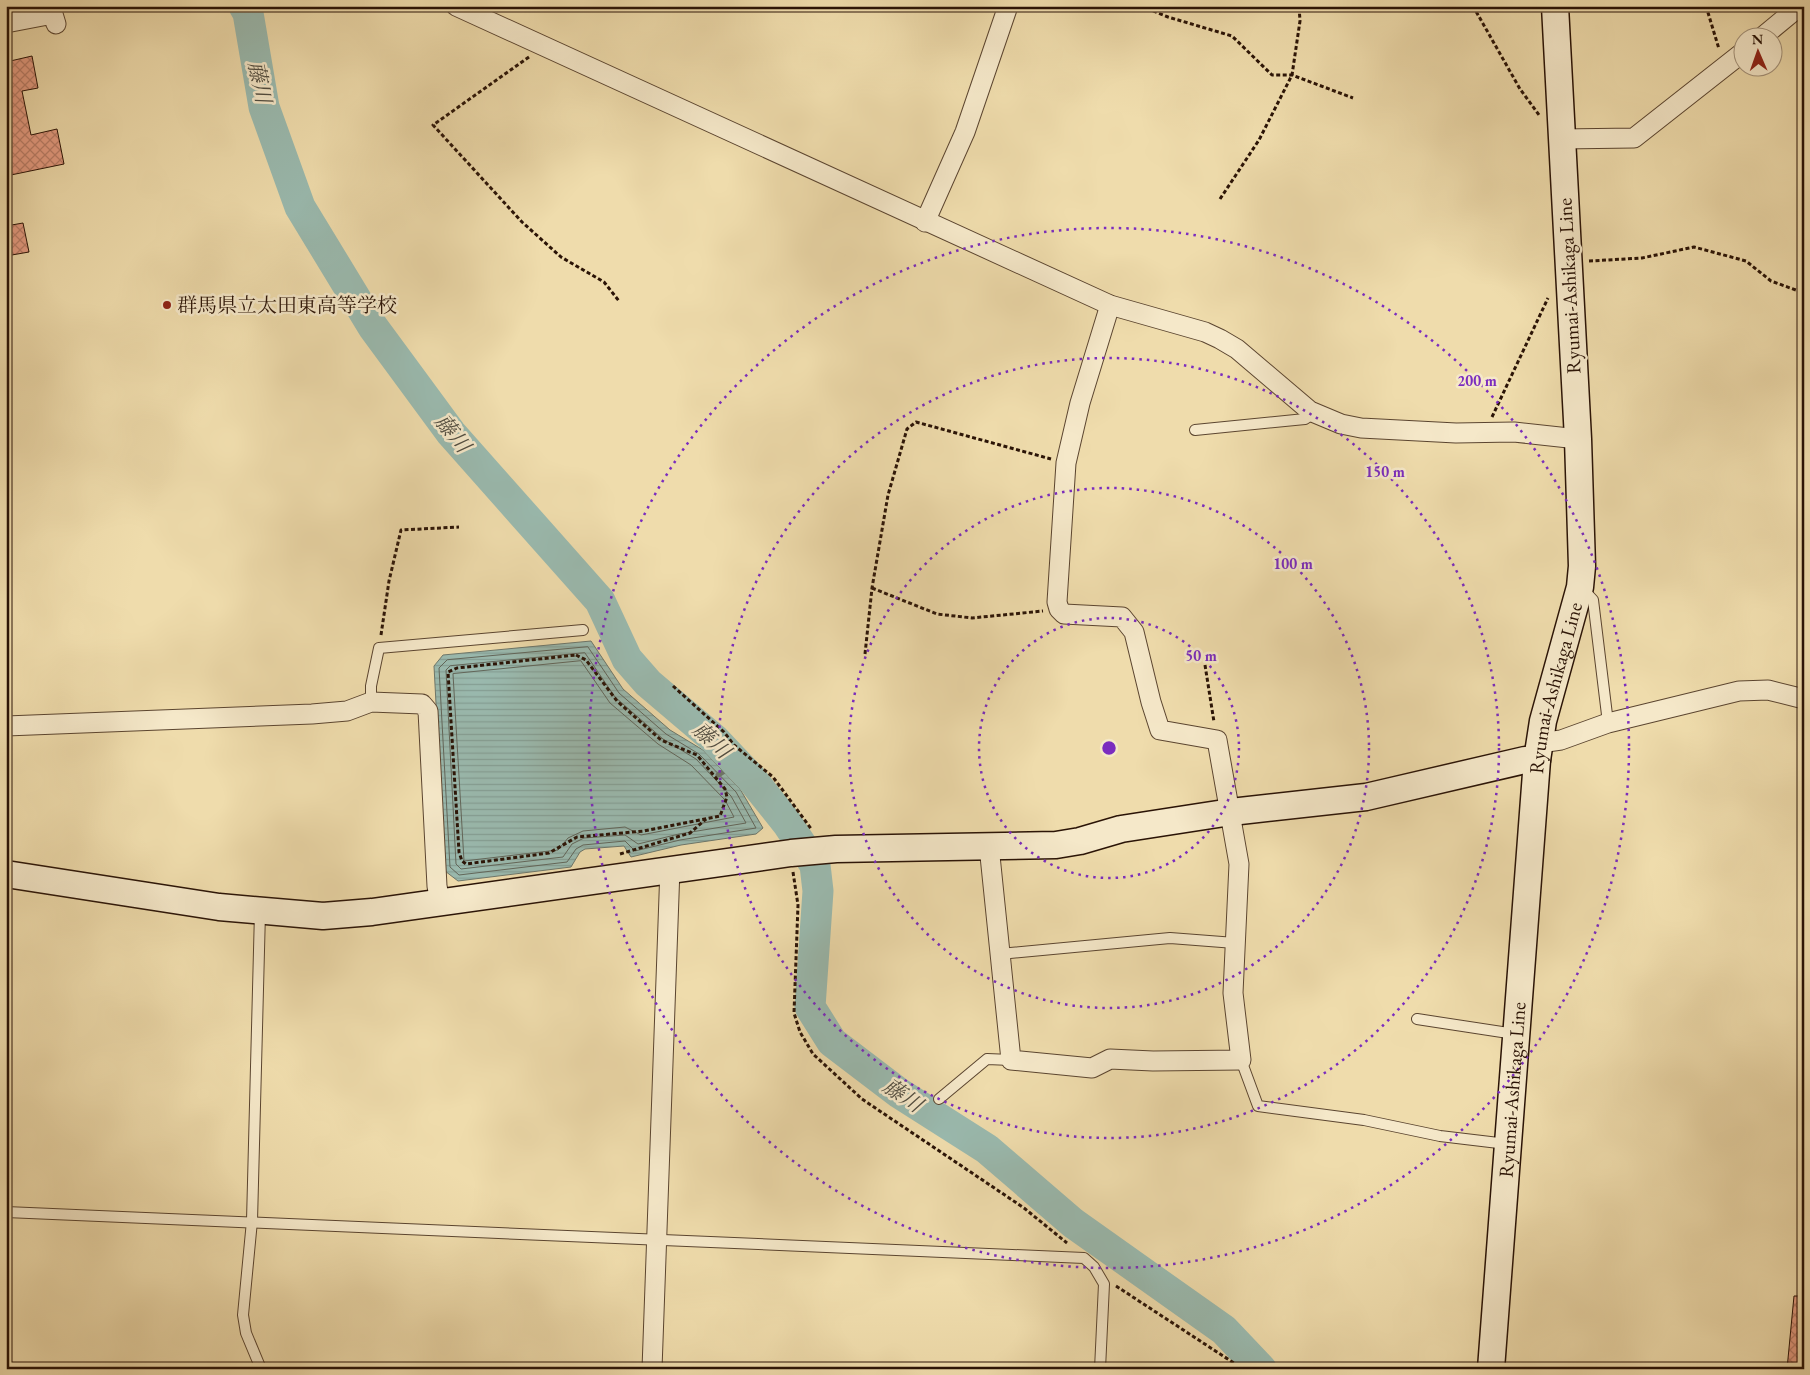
<svg xmlns="http://www.w3.org/2000/svg" width="1810" height="1375" font-family="'EB Garamond','Noto Serif JP',serif">
  <style>
    .water { fill: url(#water-rules); stroke: #6d776b }
    .lines { fill: none; stroke-linecap: round; stroke-linejoin: round }
    .shore { stroke: #62665a; stroke-width: 1 }
    .stream { stroke: #6d776b; stroke-width: 5 }
    .river { stroke: #9abaaf; stroke-width: 31 }
    .building { fill: url(#building-cross-hatch); stroke: #2a1306 }
    .lane-casing { stroke: #5b4530; stroke-width: 12 }
    .street-casing { stroke: #5b4530; stroke-width: 21 }
    .secondary-casing { stroke: #2a1306; stroke-width: 29 }
    .path { stroke: #2a1306; stroke-width: 3; stroke-dasharray: 4 2.5; stroke-linecap: butt }
    .lane { stroke: #f5e8c9; stroke-width: 10 }
    .street { stroke: #f5e8c9; stroke-width: 19 }
    .secondary { stroke: #f5e8c9; stroke-width: 26 }
    .ring { fill: none; stroke: #7b2cbf; stroke-width: 2.5; stroke-dasharray: 2.5 5 }
    .poi-dot { fill: #8f2418; stroke: #f5e8c9; stroke-width: 2 }
    .labels { text-anchor: middle; dominant-baseline: central; stroke-width: 5; stroke-linejoin: round; paint-order: stroke }
    .street-label { font-size: 20px; fill: #2a1306; stroke: #f5e8c9 }
    .poi-label { font-size: 20px; fill: #2a1306; stroke: #f5e8c9; text-anchor: start }
    .water-label { font-size: 21px; font-style: italic; fill: #514d41; stroke: #f5e8c9 }
    .centre { fill: #7b2cbf; stroke: #f5e8c9; stroke-width: 2.5 }
    .ring-label { font-size: 15px; text-anchor: middle; font-weight: bold; fill: #7b2cbf; stroke: #f5e8c9; stroke-width: 5; stroke-linejoin: round; paint-order: stroke }
  </style>
  <defs>
    <pattern id="water-rules" width="6" height="5" patternUnits="userSpaceOnUse" patternTransform="scale(1.25)"><rect width="6" height="5" fill="#9abaaf"/><path d="M0 2.5h6" fill="none" stroke="#859f95"/></pattern>
    <pattern id="building-cross-hatch" width="8" height="8" patternUnits="userSpaceOnUse" patternTransform="scale(1.25)"><rect width="8" height="8" fill="#e59c82"/><path d="M0 0l8 8M0 8l8-8" fill="none" stroke="#ba7e68"/></pattern>
  </defs>
  <rect width="100%" height="100%" fill="#efdcac"/>
  <filter id="stains"><feTurbulence type="fractalNoise" baseFrequency=".004" numOctaves="4"/><feColorMatrix values="0 0 0 0 .2 0 0 0 0 .09 0 0 0 0 .02 0 0 0 .5 -.17"/></filter>
  <radialGradient id="worn" r=".72"><stop offset=".6" stop-color="#630" stop-opacity="0"/><stop offset="1" stop-color="#630" stop-opacity=".3"/></radialGradient>
  <polygon class="water" points="591,641 623,689 670,730 703,750 740,789 763,828 756,834 681,845 631,857 624,846 585,849 580,852 571,867 458,881 445,871 434,666 443,655"/>
  <g class="lines">
    <g class="shore">
      <polygon points="588,647 619,693 666,734 699,754 736,792 756,828 680,840 635,851 625,841 583,845 576,849 567,862 459,875 450,867 439,668 447,660"/>
      <polygon points="585,653 615,697 663,739 696,759 731,796 746,823 679,834 638,844 625,835 584,838 572,844 563,857 461,869 456,864 446,670 450,666"/>
      <polygon points="581,661 610,703 658,744 691,765 725,800 734,817 641,835 625,827 583,831 568,838 558,850 464,861 453,674"/>
    </g>
    <g class="stream">
      <polyline points="718,775 736,764"/>
      <polyline points="776,825 787,823"/>
    </g>
    <polyline class="river" points="244,6 248,13 264,107 300,207 373,327 451,433 600,601 627,659 648,683 714,739 751,778 787,823 815,865 818,891 810,1007 832,1042 899,1093 987,1149 1073,1223 1224,1330 1261,1369"/>
  </g>
  <g class="building">
    <polygon points="32,56 38,88 22,91 31,135 57,129 64,164 6,176 6,62"/>
    <polygon points="23,223 29,252 6,256 6,226"/>
    <polygon points="1794,1296 1804,1296 1804,1369 1787,1369"/>
  </g>
  <g class="lines">
    <g class="lane-casing">
      <g id="lane">
        <polyline points="1195,430 1305,419 1314,413"/>
        <polyline points="1581,587 1593,600 1608,723"/>
        <polyline points="371,702 371,686 379,648 583,630"/>
        <polyline points="260,912 252,1221 243,1315 246,1333 261,1369"/>
        <polyline points="1000,954 1170,938 1235,943"/>
        <polyline points="1417,1019 1515,1034"/>
        <polyline points="1241,1060 1258,1106 1364,1120 1440,1136 1507,1144"/>
        <polyline points="939,1099 987,1059 1011,1060"/>
        <polyline points="6,1212 1084,1258 1094,1267 1104,1284 1100,1369"/>
      </g>
    </g>
    <g class="street-casing">
      <g id="street">
        <polyline points="456,6 1110,305 1205,332 1220,339 1237,349 1310,411 1341,424 1361,428 1456,433 1514,432 1578,439"/>
        <polyline points="6,23 53,14 56,24"/>
        <polyline points="1761,38 1800,6"/>
        <polyline points="1561,139 1634,138 1742,53"/>
        <polyline points="925,222 965,132 1008,6"/>
        <polyline points="6,726 312,714 347,711 371,702 422,704 428,711 437,886 440,902"/>
        <polyline points="1540,743 1561,740 1608,723 1739,691 1768,690 1804,699"/>
        <polyline points="989,846 1011,1060 1092,1068 1110,1059 1153,1061 1241,1060 1233,993 1239,864 1217,740 1160,730 1151,702 1134,632 1122,617 1064,614 1059,609 1057,602 1066,463 1080,403 1110,305"/>
        <polyline points="652,1369 670,868"/>
      </g>
    </g>
    <g class="secondary-casing">
      <g id="secondary">
        <polyline points="6,874 219,907 323,916 372,912 791,853 836,849 1056,845 1080,841 1121,829 1231,812 1366,797 1525,760 1537,760"/>
        <path id="s1" d="M1491 1369 1537 760 1543 721 1580 587 1582 566 1578 439 1555 6"/>
      </g>
    </g>
    <g class="path">
      <polyline points="1141,6 1168,17 1232,36 1272,75 1292,75 1353,98"/>
      <polyline points="1473,6 1520,89 1539,115"/>
      <polyline points="1706,6 1719,49"/>
      <polyline points="529,57 433,125 522,222 561,257 604,282 619,301"/>
      <polyline points="1220,199 1259,140 1292,75 1300,21 1299,6"/>
      <polyline points="1589,261 1642,258 1694,247 1746,261 1771,281 1804,293"/>
      <polyline points="1492,417 1548,298"/>
      <polyline points="872,588 937,614 972,618 1043,611"/>
      <polyline points="381,635 389,581 401,530 459,527"/>
      <polyline points="865,654 872,588 888,495 907,429 916,422 1051,459"/>
      <polygon points="576,655 586,660 617,701 661,740 697,755 725,789 727,797 720,816 644,831 577,837 549,853 466,864 462,861 459,852 448,672 457,668"/>
      <polyline points="1205,665 1214,722"/>
      <polyline points="673,686 724,732 734,745 773,777 812,830"/>
      <polyline points="620,854 690,833 706,819"/>
      <polyline points="793,872 798,905 794,1013 800,1032 813,1054 862,1099 1024,1208 1067,1243"/>
      <polyline points="1116,1286 1243,1369"/>
    </g>
    <use href="#lane" class="lane"/>
    <use href="#street" class="street"/>
    <use href="#secondary" class="secondary"/>
  </g>
  <g class="ring">
    <circle cx="1109" cy="748" r="130"/>
    <circle cx="1109" cy="748" r="260"/>
    <circle cx="1109" cy="748" r="390"/>
    <circle cx="1109" cy="748" r="520"/>
  </g>
  <circle class="poi-dot" cx="167" cy="305" r="5"/>
  <g class="labels">
    <g class="street-label">
      <text transform="translate(1569 286) rotate(-93)">Ryumai-Ashikaga Line</text>
      <text stroke="none"><textPath href="#s1" startOffset="685">Ryumai-Ashikaga Line</textPath></text>
      <text stroke="none"><textPath href="#s1" startOffset="280">Ryumai-Ashikaga Line</textPath></text>
    </g>
    <g class="poi-label">
      <text x="177" y="305">群馬県立太田東高等学校</text>
    </g>
    <g class="water-label">
      <text transform="translate(260 82) rotate(78)">藤川</text>
      <text transform="translate(453 433) rotate(51)">藤川</text>
      <text transform="translate(712 740) rotate(43)">藤川</text>
      <text transform="translate(903 1095) rotate(34)">藤川</text>
    </g>
  </g>
  <circle cx="1109" cy="748" r="8" class="centre"/>
  <g class="ring-label">
    <text x="1477" y="386">200 m</text>
    <text x="1385" y="477">150 m</text>
    <text x="1293" y="569">100 m</text>
    <text x="1201" y="661">50 m</text>
  </g>
  <rect width="1810" height="1375" fill="none" stroke="#efdcac" stroke-width="25"/>
  <rect x="8" y="8" width="1795" height="1360" fill="none" stroke="#2a1306" stroke-width="2.5"/>
  <rect x="12" y="12" width="1785" height="1350" fill="none" stroke="#2a1306"/>
  <g transform="translate(1758 52) rotate(358)"><circle r="24" fill="#f5e8c9" stroke="#a4937b"/>
  <path d="M0-4L9 19L0 12L-9 19Z" fill="#8f2418"/>
  <text y="-8" font-size="14" font-weight="bold" text-anchor="middle" fill="#2a1306">N</text>
  </g>
  <rect width="100%" height="100%" filter="url(#stains)"/>
  <rect width="100%" height="100%" fill="url(#worn)"/>
</svg>
